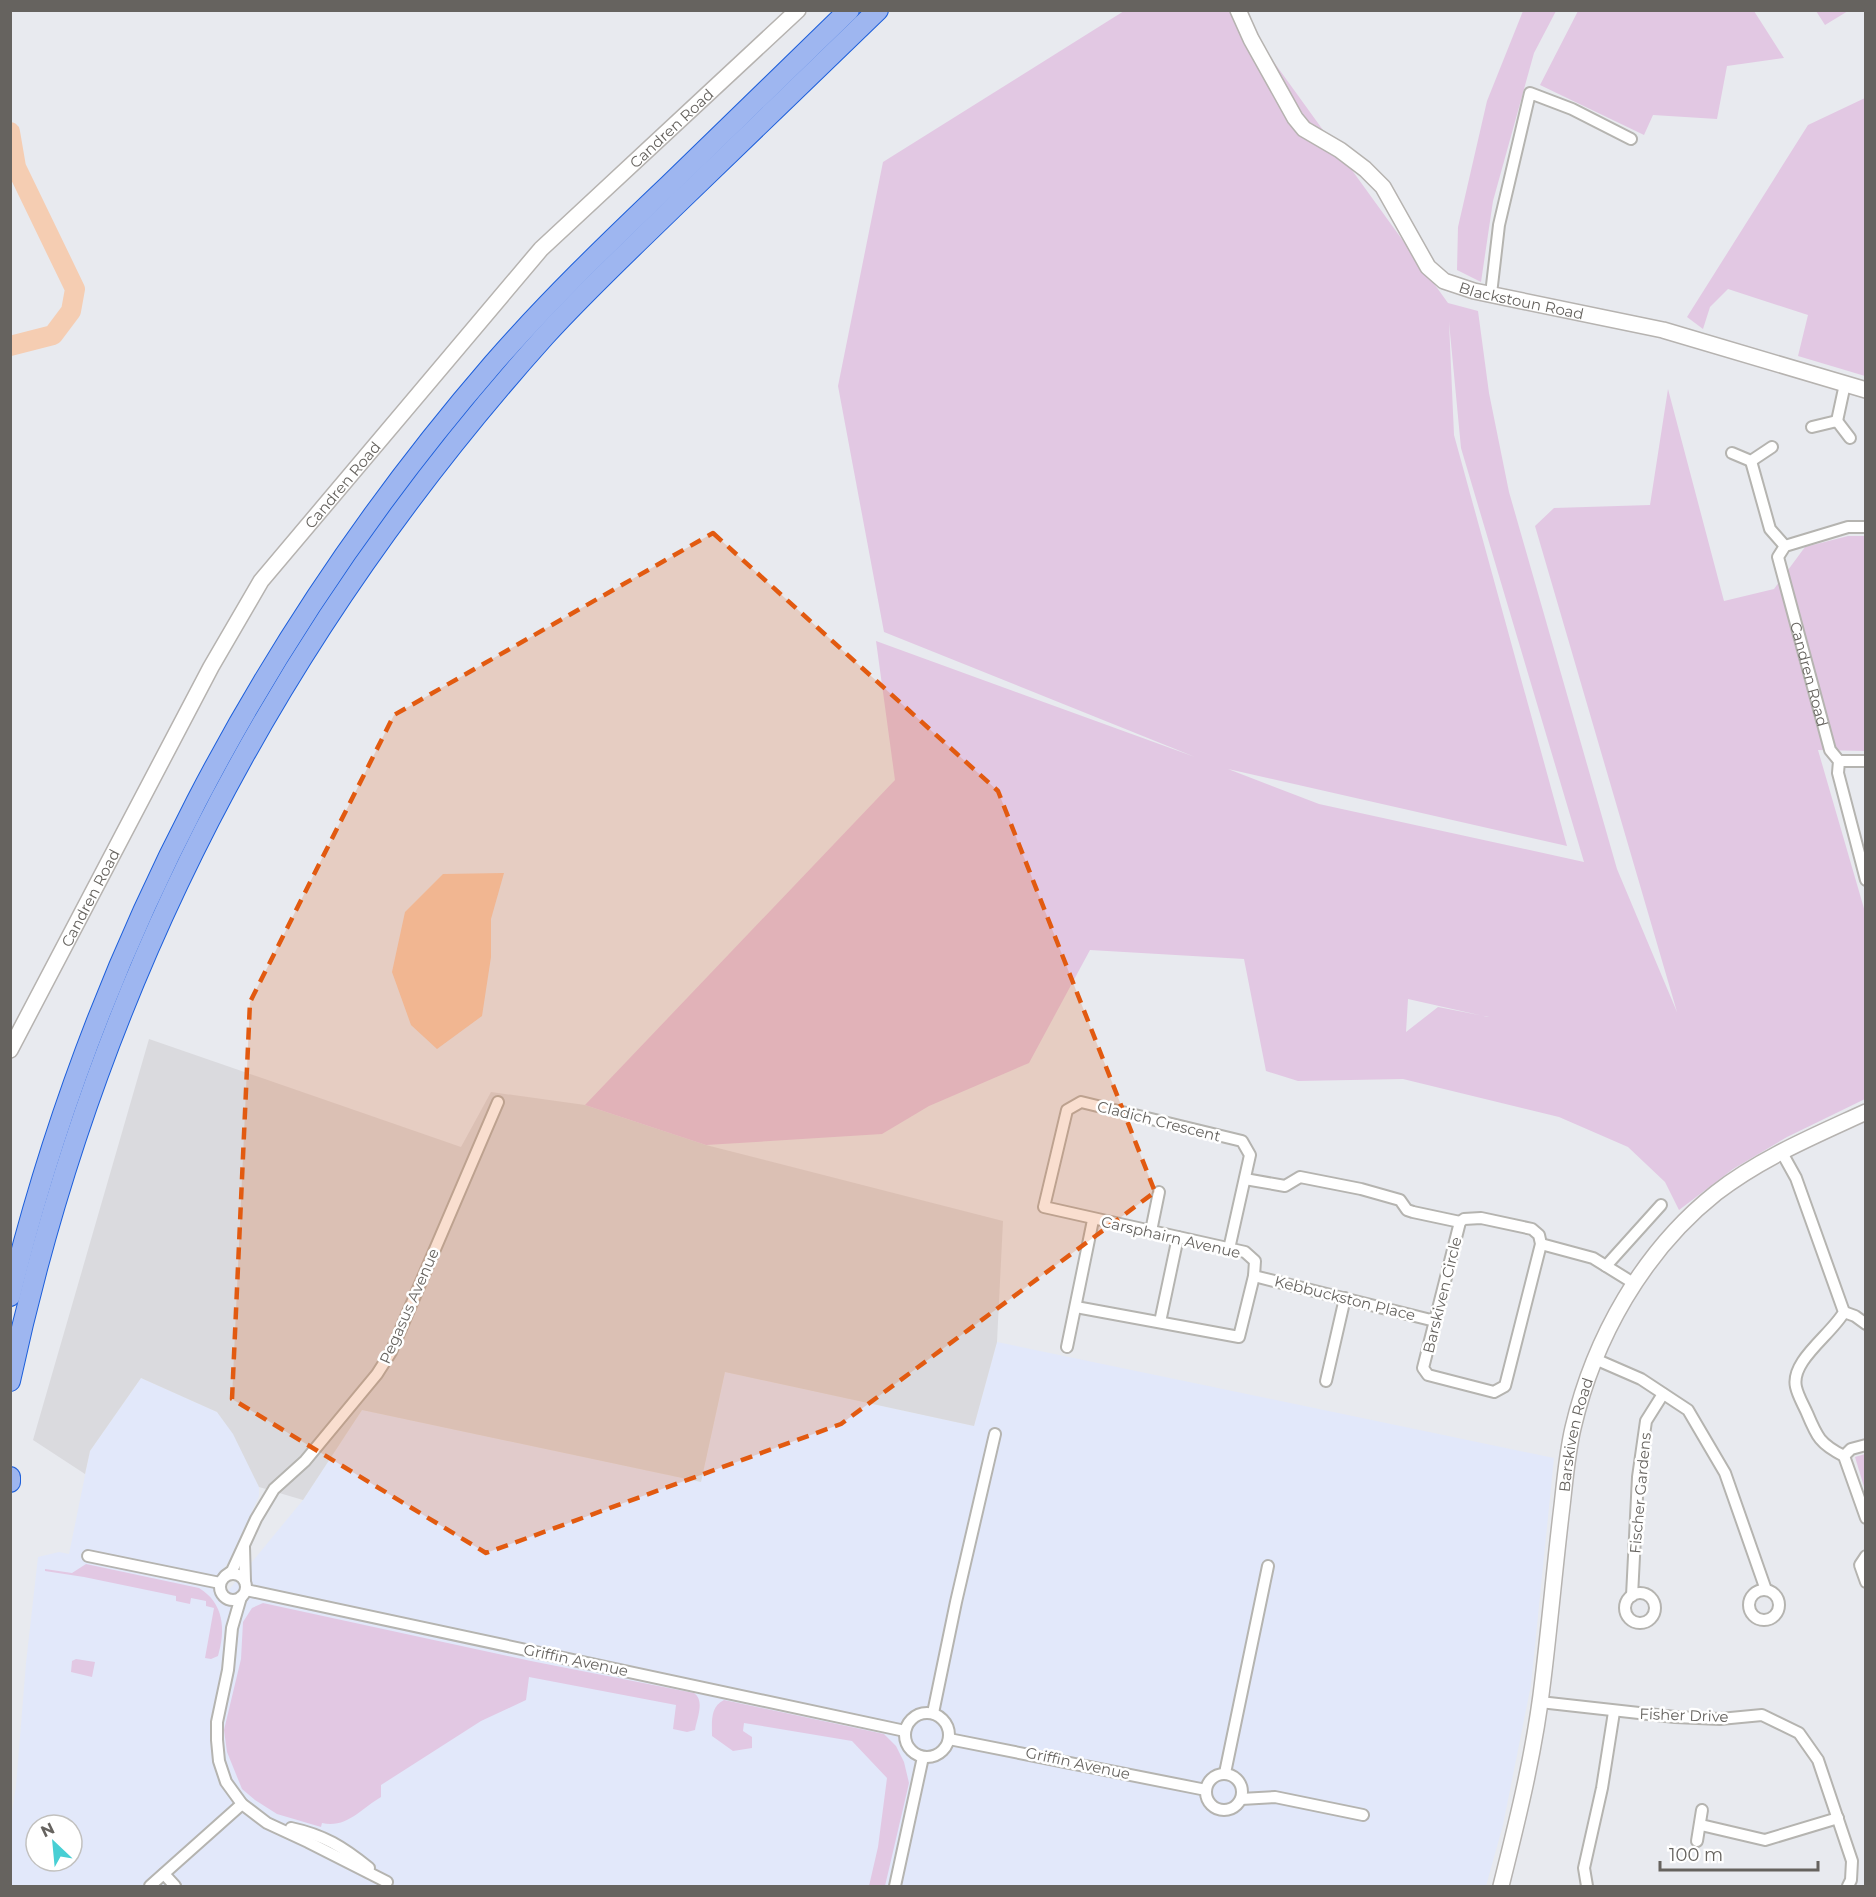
<svg xmlns="http://www.w3.org/2000/svg" width="1876" height="1897" font-family="Montserrat,sans-serif">
  <style>
    .commercial { fill: #e2e8fa; fill-rule: evenodd }
    .industrial { fill: #dadade }
    .green { fill: #e2c8e3; fill-rule: evenodd }
    .water { fill: #f5cdb2 }
    .lines { fill: none; stroke-linecap: round; stroke-linejoin: round }
    .river { stroke: #f5cdb2; stroke-width: 20 }
    .street-casing { stroke: #b5b4b0; stroke-width: 14 }
    .secondary-casing { stroke: #b6b3b0; stroke-width: 18 }
    .highway-casing { stroke: #1d5fda; stroke-width: 22 }
    .street { stroke: #fff; stroke-width: 10 }
    .secondary { stroke: #fff; stroke-width: 15 }
    .highway { stroke: #9eb6f0; stroke-width: 20 }
    .marked { fill: #e25a10; fill-opacity: 0.2; stroke: #e25a10; stroke-width: 4.5; stroke-dasharray: 12 8; stroke-linejoin: round }
    .labels { text-anchor: middle; dominant-baseline: central; stroke-width: 5; stroke-linejoin: round; paint-order: stroke }
    .street-label { font-size: 15px; fill: #66635f; stroke: #fff }
  </style>
  <rect width="100%" height="100%" fill="#e8eaef"/>
  <path class="commercial" d="M997 1342 1554 1458 1531 1685 1503 1825 1486 1886H11V1819L16 1786 26 1663 38 1557 59 1552 69 1554 90 1451 141 1378 217 1412 234 1434 259 1487V1496L228 1563 210 1586 228 1591 303 1500 362 1410 701 1482 725 1372 974 1426ZM36 1825H72V1861H36Z"/>
  <polygon class="industrial" points="149,1039 461,1147 491,1092 585,1105 706,1145 1003,1221 997,1342 974,1426 725,1372 701,1482 362,1410 303,1500 259,1487 233,1434 217,1412 141,1378 90,1451 85,1474 33,1440"/>
  <g class="green">
    <path d="M1124 11H1237L1448 303 1478 311 1489 393 1509 492 1617 869 1677 1012 1535 526 1554 508 1650 505 1668 389 1724 601 1774 589 1805 547 1848 536H1865V751L1818 750 1865 912V1099L1787 1137 1733 1169 1679 1210 1665 1182 1628 1147 1559 1117 1403 1079 1298 1081 1266 1071 1244 959 1090 950 1029 1063 929 1106 882 1134 706 1145 585 1105 895 780 876 641 1195 757 884 632 838 386 883 162ZM1449 322 1461 448 1584 862 1319 804 1228 769 1567 846 1454 435ZM1408 999 1488 1017H1489L1438 1007 1406 1032Z"/>
    <polygon points="1523,11 1556,11 1534,53 1493,201 1481,282 1457,270 1458,227 1487,101"/>
    <polygon points="1578,11 1754,11 1784,58 1727,66 1717,119 1653,115 1644,135 1540,85"/>
    <polygon points="1816,11 1848,11 1825,25"/>
    <polygon points="1865,98 1865,376 1798,356 1808,315 1728,289 1710,307 1703,329 1687,317 1808,125"/>
    <polygon points="1865,1454 1866,1454 1865,1490 1855,1457"/>
    <path d="M86 1564 199 1588C224 1603 226 1630 218 1656L211 1659 205 1658 214 1608 206 1606V1601L191 1598 190 1604 176 1601V1596L84 1577 45 1571V1569L72 1573Z"/>
    <path d="M263 1603 531 1661 694 1693C705 1701 697 1718 695 1730L687 1732 673 1729 676 1705 529 1677 526 1700 481 1721 381 1785V1797C362 1808 346 1829 322 1823L321 1827 277 1814 255 1800 242 1789 227 1752 224 1730 241 1659 243 1622 252 1608Z"/>
    <polygon points="76,1659 95,1662 92,1677 71,1672 72,1661"/>
    <path d="M724 1700 884 1734 896 1746 904 1762 909 1783 885 1886H869L878 1847 887 1778 852 1741 744 1723 743 1731 752 1737V1748L733 1751 712 1736C712 1721 710 1707 724 1700Z"/>
  </g>
  <polygon class="water" points="504,873 491,919 491,957 482,1016 437,1049 411,1025 392,972 405,912 443,874"/>
  <g class="lines">
    <polyline class="river" points="10,132 16,167 75,289 71,311 53,335 10,346"/>
    <g class="street-casing">
      <g id="street">
        <polyline points="1491,294 1499,225 1530,93 1572,109 1631,139"/>
        <polyline points="1837,421 1845,384"/>
        <polyline points="1812,427 1837,421 1850,438"/>
        <polyline points="1732,453 1751,461 1772,447"/>
        <polyline points="1751,461 1770,529 1785,546"/>
        <path id="s1" d="M1866 527H1848L1785 546 1778 557 1830 750 1839 761 1838 773 1866 880"/>
        <polyline points="1839,761 1866,761"/>
        <path d="M1781 1151 1796 1178 1844 1312C1832 1334 1790 1361 1796 1387 1798 1396 1803 1404 1807 1413 1817 1437 1820 1444 1844 1456L1866 1518"/>
        <polyline points="1245,1179 1285,1186 1300,1177 1361,1189 1400,1200 1407,1210 1413,1212 1460,1222"/>
        <polygon points="1481,1218 1532,1229 1539,1235 1541,1244 1505,1386 1494,1392 1428,1375 1423,1368 1460,1222 1464,1219"/>
        <polyline points="1151,1231 1159,1192"/>
        <polyline points="1541,1244 1593,1258 1635,1284"/>
        <polyline points="1606,1266 1661,1205"/>
        <polyline points="1254,1276 1435,1321"/>
        <polyline points="1076,1307 1239,1337 1254,1276 1255,1261 1245,1252 1044,1207 1067,1110 1081,1102 1242,1141 1250,1155 1229,1249"/>
        <polyline points="1844,1312 1855,1316 1866,1324"/>
        <polyline points="1160,1322 1178,1237"/>
        <polyline points="1067,1347 1093,1220"/>
        <polyline points="1595,1359 1641,1379 1688,1410 1725,1473 1766,1590"/>
        <polyline points="1326,1381 1345,1298"/>
        <polyline points="1844,1456 1851,1449 1866,1445"/>
        <polyline points="244,1547 245,1581"/>
        <polyline points="88,1556 220,1583"/>
        <polyline points="1866,1556 1860,1565 1866,1582"/>
        <circle cx="233" cy="1587" r="13"/>
        <polyline points="225,1576 232,1571 256,1519 274,1489 305,1461 377,1374 391,1352 498,1102"/>
        <polyline points="246,1590 905,1731"/>
        <circle cx="1764" cy="1605" r="15"/>
        <circle cx="1640" cy="1608" r="15"/>
        <polyline points="1632,1596 1638,1477 1646,1421 1663,1394"/>
        <polyline points="241,1597 232,1628 228,1670 217,1722 217,1740 219,1761 226,1782 242,1804 267,1823 308,1842 387,1882"/>
        <polyline points="1540,1702 1675,1717 1720,1719 1762,1715 1799,1733 1818,1760 1852,1861 1851,1880 1848,1886"/>
        <polyline points="933,1713 956,1602 995,1434"/>
        <circle cx="927" cy="1735" r="22"/>
        <polyline points="949,1739 1206,1790"/>
        <polyline points="1225,1773 1268,1566"/>
        <circle cx="1224" cy="1792" r="18"/>
        <polyline points="1241,1799 1275,1797 1363,1815"/>
        <polyline points="1701,1825 1765,1840 1838,1818"/>
        <path d="M291 1828C324 1835 343 1847 369 1868"/>
        <polyline points="1697,1841 1702,1810"/>
        <polyline points="164,1874 175,1886"/>
        <polyline points="150,1886 242,1804"/>
        <polyline points="895,1886 923,1757"/>
        <polyline points="1587,1886 1584,1868 1602,1788 1614,1712"/>
      </g>
    </g>
    <g class="secondary-casing">
      <g id="secondary">
        <path id="s2" d="M1238 10 1251 39 1295 118 1304 129 1340 150 1365 169 1383 187 1428 267 1444 281 1474 291 1663 330 1866 390"/>
        <path id="s3" d="M10 1050 211 667 261 581 541 249 798 10"/>
        <path id="s4" d="M1501 1886C1518 1818 1535 1750 1543 1679 1550 1622 1555 1564 1562 1506 1565 1480 1567 1454 1573 1428 1594 1338 1643 1251 1716 1193 1761 1158 1814 1136 1866 1112"/>
      </g>
    </g>
    <g class="highway-casing">
      <g id="highway">
        <path d="M10 1296C94 953 262 631 493 364 548 301 608 243 669 185 729 127 789 69 849 10"/>
        <path d="M10 1381C95 985 275 637 545 336 586 291 631 249 674 207 742 141 810 76 878 10"/>
        <polyline points="10,1477 10,1482"/>
      </g>
    </g>
    <use href="#street" class="street"/>
    <use href="#secondary" class="secondary"/>
    <use href="#highway" class="highway"/>
  </g>
  <path class="marked" d="M713 533 998 791 1155 1192 841 1424 486 1553 232 1399 250 1002 394 715Z"/>
  <g class="labels">
    <g class="street-label">
      <text stroke="none"><textPath href="#s3" startOffset="1144">Candren Road</textPath></text>
      <text stroke="none"><textPath href="#s2" startOffset="428">Blackstoun Road</textPath></text>
      <text stroke="none"><textPath href="#s3" startOffset="658">Candren Road</textPath></text>
      <text stroke="none"><textPath href="#s1" startOffset="218">Candren Road</textPath></text>
      <text stroke="none"><textPath href="#s3" startOffset="172">Candren Road</textPath></text>
      <text transform="translate(1159 1121) rotate(14)">Cladich Crescent</text>
      <text transform="translate(1171 1237) rotate(13)">Carsphairn Avenue</text>
      <text transform="translate(1442 1295) rotate(-76)">Barskiven Circle</text>
      <text transform="translate(1345 1298) rotate(14)">Kebbuckston Place</text>
      <text transform="translate(409 1306) rotate(-66)">Pegasus Avenue</text>
      <text stroke="none"><textPath href="#s4" startOffset="458">Barskiven Road</textPath></text>
      <text transform="translate(1640 1493) rotate(-85)">Fischer Gardens</text>
      <text transform="translate(576 1660) rotate(12)">Griffin Avenue</text>
      <text transform="translate(1684 1715) rotate(2)">Fisher Drive</text>
      <text transform="translate(1078 1763) rotate(12)">Griffin Avenue</text>
    </g>
  </g>
  <rect width="1876" height="1897" fill="none" stroke="#66635f" stroke-width="24"/>
  <g transform="translate(54 1843) rotate(334)"><circle r="28" fill="#ffffff" stroke="#c2c1bf" stroke-width="1.5"/>
  <path d="M0-4.5L10 22L0 15L-10 22Z" fill="#48cfd4"/>
  <text y="-9" font-size="16" font-weight="bold" text-anchor="middle" fill="#66635f">N</text>
  </g>
  <path d="M1660 1861v9h158v-9" fill="none" stroke="#66635f" stroke-width="3"/>
  <text x="1669" y="1861" font-size="18" fill="#66635f" stroke="#ffffff" stroke-width="4.5" paint-order="stroke">100 m</text>
</svg>
